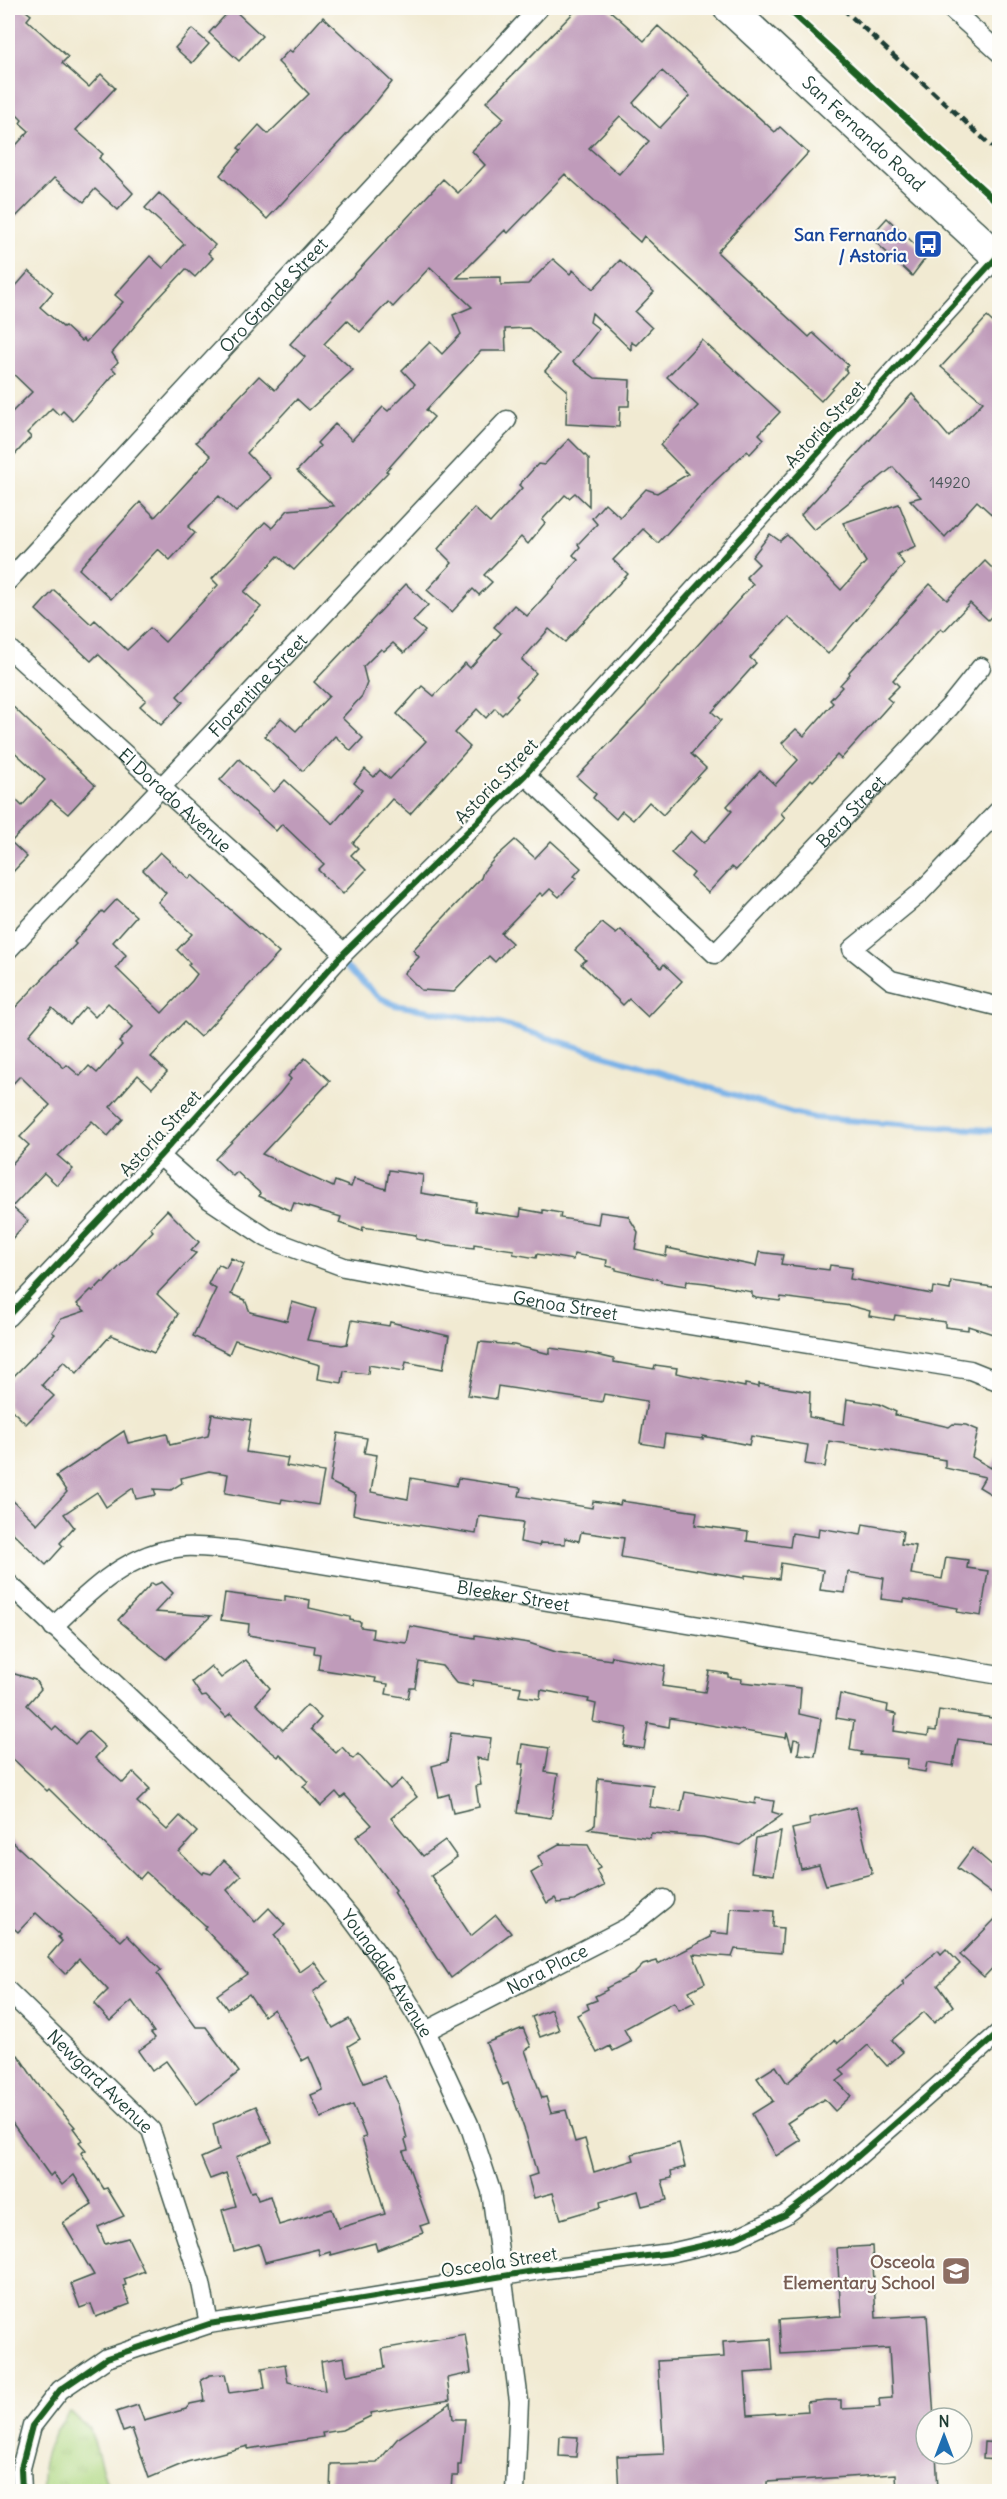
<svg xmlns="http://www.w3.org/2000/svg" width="1007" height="2499" font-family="Delius,sans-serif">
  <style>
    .grass { fill: url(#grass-tufts); stroke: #678a5c; stroke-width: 1.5 }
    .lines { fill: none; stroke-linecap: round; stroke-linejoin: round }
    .stream { stroke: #77b0e7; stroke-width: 6 }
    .building { fill: #bf9bba; fill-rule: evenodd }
    .minor-casing { stroke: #3e574c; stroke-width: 21 }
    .primary-casing { stroke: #3e574c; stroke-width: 33 }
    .minor { stroke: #fff; stroke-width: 18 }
    .primary { stroke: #fff; stroke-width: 30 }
    .rail { stroke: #1f3d34; stroke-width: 4.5; stroke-dasharray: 9 4.5; stroke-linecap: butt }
    .cycleway-casing { stroke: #fdfcf7; stroke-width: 10 }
    .cycleway { stroke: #1b5e20; stroke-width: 6 }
    .labels { text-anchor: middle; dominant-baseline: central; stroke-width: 4.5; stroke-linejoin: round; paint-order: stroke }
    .number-label { font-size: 15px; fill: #475456 }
    .street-label { font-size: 18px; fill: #1f3d34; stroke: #fdfcf7 }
    .transit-label { font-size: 18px; font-weight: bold; fill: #164399; stroke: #fdfcf7; text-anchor: end }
    .education-label { font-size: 18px; font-weight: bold; fill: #785e54; stroke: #fdfcf7; text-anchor: end }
  </style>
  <defs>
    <pattern id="grass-tufts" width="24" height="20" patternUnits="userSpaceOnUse" patternTransform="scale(1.5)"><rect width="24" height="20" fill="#afd883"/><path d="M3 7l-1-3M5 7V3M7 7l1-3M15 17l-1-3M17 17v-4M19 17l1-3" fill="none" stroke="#96ba72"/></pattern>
  </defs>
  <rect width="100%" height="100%" fill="#fdfcf7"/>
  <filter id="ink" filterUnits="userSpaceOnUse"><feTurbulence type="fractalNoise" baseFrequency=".0167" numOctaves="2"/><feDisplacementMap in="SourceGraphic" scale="12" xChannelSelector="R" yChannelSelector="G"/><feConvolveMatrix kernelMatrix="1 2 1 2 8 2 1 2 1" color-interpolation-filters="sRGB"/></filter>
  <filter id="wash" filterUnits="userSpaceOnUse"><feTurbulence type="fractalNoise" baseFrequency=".008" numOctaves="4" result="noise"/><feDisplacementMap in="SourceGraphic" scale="24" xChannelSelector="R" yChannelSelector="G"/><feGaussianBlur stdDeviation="1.35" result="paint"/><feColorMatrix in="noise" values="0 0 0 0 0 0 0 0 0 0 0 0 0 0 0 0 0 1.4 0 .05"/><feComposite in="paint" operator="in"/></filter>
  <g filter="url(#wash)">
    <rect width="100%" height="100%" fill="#f1ead2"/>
    <path class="grass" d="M70 2412 90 2429 109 2491H42C40 2460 50 2435 70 2412Z"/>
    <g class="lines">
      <polyline class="stream" points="339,961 379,997 395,1005 500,1023 796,1114 815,1118 1000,1131"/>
    </g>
    <g id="blocks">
      <g class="building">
        <polygon points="8,8 22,8 31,15 27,20 68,57 62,63 89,87 101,74 115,88 76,130 103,154 99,158 133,193 118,210 95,189 84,202 54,178 8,225 8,154 29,131 20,123 22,120 8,106"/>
        <polygon points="232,8 262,36 239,61 209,33"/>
        <path d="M578 8H607L644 41 658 26 775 132 780 127 808 153 717 252 809 337 813 333 848 365 845 369 847 372 821 401 644 236 640 242 565 174 508 233 505 230 457 278 501 277V285L528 284 553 259 570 274 573 270 593 289 620 260 654 292 635 312 652 328 636 345 631 342V350L592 313 590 322 599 329 573 362 595 378 630 380 629 406H620L619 427 566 424 567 390 545 371 559 354 529 328 505 329 506 351H481L426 410 434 417 386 471 388 472 294 570 278 556 244 592 261 607 177 696 183 702 161 725 140 706 146 700 98 654 91 661 36 610 54 590 91 624 95 620 127 650 150 628 165 642 218 585 212 579 265 522 272 528 288 510 334 506 297 471 320 446 317 443 335 424 352 440 383 407 388 411 415 384 402 370 430 342 442 354 461 334 453 315 472 307 430 267 393 307 388 302 360 332 347 320 324 344 353 370 309 410 297 399 247 453 271 478 236 512 219 496 188 527 195 533 170 560 158 549 111 599 79 569 140 502 155 517 211 456 196 442 259 376 275 390 305 357 290 344 443 179 458 193 485 165 472 151 504 118 486 102ZM662 71 690 96 660 128 633 103ZM620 116 649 141 619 174 589 148Z"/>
        <polygon points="323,17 392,82 366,114 267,219 220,175 241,150 238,148 259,125 268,134 309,94 278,62 289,50 292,52"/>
        <polygon points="192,29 209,44 192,63 175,48"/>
        <polygon points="159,193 215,245 208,253 213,258 195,277 186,269 155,302 112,353 118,362 112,368 116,372 73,421 63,411 59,415 52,408 27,433 31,437 8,462 8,416 32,392 8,369 8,295 29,271 53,292 40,307 63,327 65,326 81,341 83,339 86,342 123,302 115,295 150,256 163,268 184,244 145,208"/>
        <polygon points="887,218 927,256 912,276 870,237"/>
        <polygon points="987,317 999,328 999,521 977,501 945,537 910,500 921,497 893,467 814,530 801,515 912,394 949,437 983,402 941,367"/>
        <polygon points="702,340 780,412 759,434 764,439 750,454 747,451 714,482 658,543 643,529 613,560 628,574 565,642 549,629 522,660 536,673 516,696 518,698 502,715 495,708 486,718 477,709 455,733 470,747 410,814 392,799 353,843 358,848 351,855 366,870 343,894 318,870 324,864 282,824 276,831 220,780 239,759 274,792 285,780 333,824 362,790 354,783 365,769 374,777 380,770 390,779 426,741 397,714 422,686 434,696 465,663 470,668 501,633 494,627 514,605 527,616 578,560 573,555 580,547 578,544 597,524 592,518 605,503 620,517 646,489 657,493 688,474 660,445 698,406 667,377"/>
        <polygon points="569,439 589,459 589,506 575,493 569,498 565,495 542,520 545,523 528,544 521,537 484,575 492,582 479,595 473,589 452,612 427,590 452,563 438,549 474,508 490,523 522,488 519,485 538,464 544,465"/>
        <polygon points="899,504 916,546 897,554 904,564 828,654 788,617 750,658 756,663 712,712 721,720 691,754 706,768 663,815 649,802 633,820 622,811 616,819 593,798 596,794 577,777 646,705 647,701 753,584 746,577 759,564 752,557 770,534 780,541 787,535 841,590 866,562 843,523"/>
        <polygon points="985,561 999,575 999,608 988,620 970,603 944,631 941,628 893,680 899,686 887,698 892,702 841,759 837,755 817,777 813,781 811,779 781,813 785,818 736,870 732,867 708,893 691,877 694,873 671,853 691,831 704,843 732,811 727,806 760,771 775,785 798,760 782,743 796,729 804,736 833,703 830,700 842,687 840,685 850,674 849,672 930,584 947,600"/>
        <polygon points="406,584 428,605 413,621 425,631 404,653 393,643 384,651 381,649 363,667 367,683 362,696 342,718 363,738 351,751 335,736 303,771 265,736 281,718 296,731 329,696 314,682"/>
        <polygon points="8,702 95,785 68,814 51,800 11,842 27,857 8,877 8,792 22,806 45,780 8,746"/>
        <polygon points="515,840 535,858 551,841 581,868 574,876 577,878 559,897 550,889 543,896 540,893 501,933 512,943 495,962 489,956 454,992 421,990 404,973 419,957 413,950 481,878 483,872 494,859"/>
        <path d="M160 852 189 879 192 875 279 953 200 1037 184 1022 151 1057 167 1072 152 1088 138 1075 110 1107 123 1119 108 1136 92 1121 58 1156 73 1169 57 1185 44 1173 12 1207 28 1221 8 1243V1168L29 1145 20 1137 50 1105 20 1076 8 1089V1015L76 944 74 942 102 911 104 913 117 899 136 916 113 942 126 955 116 968 162 1013 192 981 197 974 188 965 190 963 177 950 192 934 158 902 166 893 143 870ZM108 1003 133 1027 119 1042 122 1045 97 1073 89 1066 80 1076 67 1065 64 1068 29 1035 52 1008 70 1024 85 1007 95 1017Z"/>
        <polygon points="602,923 616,934 621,930 661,968 664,964 682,981 648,1017 629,999 623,1005 581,964 586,960 575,950"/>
        <polygon points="305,1058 330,1081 262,1154 333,1187 335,1181 351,1187 354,1179 386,1189 389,1170 423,1175 421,1193 476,1202 475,1211 520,1217 521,1209 543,1213 543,1210 561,1213 560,1218 598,1224 600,1212 628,1216 638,1232 635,1249 666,1256 667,1248 756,1266 759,1252 783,1255 781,1264 829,1270 830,1265 852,1268 850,1279 932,1294 933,1287 950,1290 951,1281 999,1288 999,1336 968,1326 968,1330 945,1327 945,1322 895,1315 894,1320 869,1316 870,1311 851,1306 781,1297 780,1301 756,1298 752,1296 752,1292 706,1283 687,1281 686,1286 661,1282 661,1280 616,1270 616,1268 606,1266 607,1260 574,1254 573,1260 537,1254 536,1258 513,1254 514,1250 474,1244 474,1248 448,1245 416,1239 416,1235 363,1227 362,1231 339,1223 341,1217 294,1203 291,1211 259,1196 260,1193 237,1172 233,1176 215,1159 280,1093 291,1079 288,1076"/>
        <polygon points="167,1210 199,1242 191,1251 196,1253 157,1294 178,1314 154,1353 111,1335 77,1373 64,1361 42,1385 54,1396 26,1424 8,1406 8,1382 55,1334 52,1332 61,1319 85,1311 77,1304 91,1290 93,1291 102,1282 104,1283 153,1231 150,1228"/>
        <polygon points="231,1258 244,1264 231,1294 245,1300 250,1312 287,1321 292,1302 316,1309 307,1340 342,1345 347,1344 352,1320 389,1326 390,1322 449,1336 443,1369 406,1362 404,1371 369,1365 368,1374 344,1371 342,1383 318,1379 320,1365 235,1340 229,1354 193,1336 216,1289 208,1284 218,1264 226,1268"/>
        <polygon points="479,1342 514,1345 550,1354 550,1348 592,1354 614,1359 614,1362 654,1369 655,1365 677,1368 676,1373 745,1387 745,1384 759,1387 759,1384 810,1392 809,1417 844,1424 847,1399 879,1404 896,1412 895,1415 949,1427 953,1424 966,1425 978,1430 972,1457 991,1468 999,1452 999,1499 979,1487 985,1477 945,1468 945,1460 898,1452 829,1441 825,1467 805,1464 808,1445 751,1436 749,1445 703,1436 703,1439 665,1434 663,1447 640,1443 647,1401 604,1394 602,1402 498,1386 496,1399 468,1395"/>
        <polygon points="212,1414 251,1420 246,1452 288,1458 286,1466 324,1472 318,1505 282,1499 281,1503 225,1493 228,1474 209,1471 181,1478 182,1483 171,1490 154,1489 156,1495 136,1499 133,1488 106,1507 97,1492 64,1514 74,1527 60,1543 63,1546 46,1565 8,1528 8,1496 37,1524 67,1492 56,1476 124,1431 128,1443 167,1434 170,1445 208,1436"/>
        <polygon points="338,1433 367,1438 364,1453 377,1455 371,1492 408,1499 411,1478 456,1486 458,1478 521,1488 519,1496 592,1508 593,1501 620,1505 621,1501 697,1512 695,1525 748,1532 747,1541 790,1547 792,1533 818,1537 819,1528 861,1535 863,1524 903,1531 901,1544 916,1546 911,1574 942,1579 946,1557 968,1560 967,1568 988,1571 981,1616 957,1612 958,1608 904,1599 904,1602 881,1599 884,1578 848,1572 845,1593 820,1590 823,1570 781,1563 779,1579 745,1575 745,1578 621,1557 624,1538 581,1532 579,1541 565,1538 565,1544 540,1543 539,1546 520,1542 523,1522 479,1516 476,1534 360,1516 353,1514 356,1495 330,1482"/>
        <polygon points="162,1582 173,1593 155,1612 211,1616 166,1659 118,1620 152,1583 155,1585"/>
        <polygon points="225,1593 285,1601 285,1596 310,1600 309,1608 350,1617 350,1620 361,1622 360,1627 373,1629 372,1638 389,1641 407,1643 410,1626 475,1638 475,1635 529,1643 556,1652 611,1660 612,1656 665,1666 662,1686 705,1692 709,1671 728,1674 728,1677 742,1679 741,1682 801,1688 799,1714 821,1719 815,1756 798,1754 800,1740 794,1739 792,1750 787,1732 786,1738 670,1718 669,1727 648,1723 644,1749 624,1746 627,1728 593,1722 596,1704 588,1702 589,1699 541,1690 540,1699 519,1696 521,1687 473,1680 472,1686 456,1683 442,1666 419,1662 415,1688 410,1688 408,1698 386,1694 388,1684 375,1682 376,1678 318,1669 320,1654 314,1653 315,1646 248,1635 249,1624 221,1620"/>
        <polygon points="246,1660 270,1688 256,1704 283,1730 307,1705 321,1718 311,1729 336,1753 342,1747 353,1759 358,1754 390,1789 402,1779 417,1797 391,1818 423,1856 445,1840 457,1857 431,1876 471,1936 496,1915 511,1933 451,1978 394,1892 396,1890 356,1837 372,1825 345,1795 341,1798 336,1792 321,1806 303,1786 308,1782 280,1754 278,1757 268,1749 231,1713 226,1717 206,1696 202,1697 192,1682 211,1666 221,1678"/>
        <polygon points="8,1672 35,1680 41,1689 27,1705 53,1730 56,1727 75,1744 88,1731 105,1747 95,1758 123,1783 133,1772 150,1789 137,1802 167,1830 180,1816 197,1832 179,1852 203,1874 204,1872 211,1874 224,1860 241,1876 227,1890 255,1922 269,1908 285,1925 274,1935 300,1972 314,1962 328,1981 313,1992 333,2028 349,2019 360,2039 348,2046 364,2083 384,2076 398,2105 407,2138 405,2140 408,2150 403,2151 429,2223 420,2226 423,2233 377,2250 375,2243 331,2255 330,2252 320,2255 318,2249 265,2262 259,2244 234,2251 222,2210 236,2206 226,2173 210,2179 201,2158 219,2150 213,2124 256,2106 272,2142 236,2157 251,2192 255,2191 258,2200 270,2196 279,2225 332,2209 339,2228 385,2214 362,2138 366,2137 353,2105 321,2118 311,2095 323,2090 309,2057 302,2061 274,2009 264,2016 249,1994 227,2009 217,1995 247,1974 204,1928 206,1926 146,1872 140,1879 49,1789 47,1791 8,1754 8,1697 12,1692 8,1688"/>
        <polygon points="840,1694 888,1705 887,1712 896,1714 894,1731 928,1736 929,1730 936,1731 939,1710 999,1719 999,1745 958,1739 953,1766 927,1762 925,1772 907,1769 908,1759 861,1755 862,1752 850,1750 854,1721 836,1718"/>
        <polygon points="451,1733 491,1738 488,1760 476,1758 481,1785 476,1786 479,1807 453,1813 449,1794 439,1797 432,1766 447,1762"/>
        <polygon points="522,1744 549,1748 545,1772 558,1774 551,1818 517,1813 524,1764 519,1764"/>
        <polygon points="598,1778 653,1785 650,1807 681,1812 685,1792 755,1804 756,1798 774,1801 772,1812 782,1815 740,1845 703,1837 651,1833 650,1838 587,1829 595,1825"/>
        <polygon points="856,1807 872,1874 826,1885 819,1865 801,1869 792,1829 810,1825 809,1818"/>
        <polygon points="781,1832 774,1875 751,1872 756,1838"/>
        <polygon points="8,1838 121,1941 127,1935 161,1970 157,1974 196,2027 206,2027 239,2072 197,2104 166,2061 152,2071 138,2051 152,2041 155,2038 151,2033 154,2032 132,2001 110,2021 94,2004 108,1990 79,1959 65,1974 48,1957 62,1941 58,1937 60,1935 36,1913 18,1932 8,1923"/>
        <polygon points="559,1844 588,1845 600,1868 596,1870 604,1886 574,1901 558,1903 555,1898 547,1903 531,1873 543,1866 538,1856"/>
        <polygon points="972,1848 999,1871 999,1899 957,1868"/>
        <polygon points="731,1908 774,1911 773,1927 783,1928 781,1953 735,1949 732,1957 693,1954 705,1983 689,1991 695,2002 679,2010 674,2002 624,2029 631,2042 613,2051 610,2046 597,2053 577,2015 589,2009 587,2004 597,2000 595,1996 607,1990 606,1988 634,1974 643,1965 657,1961 658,1964 711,1937 711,1932 729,1934"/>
        <polygon points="999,1915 999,1961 984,1977 960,1955"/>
        <polygon points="946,1949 960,1964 938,1985 953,2006 934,2023 924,2012 892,2040 903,2052 887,2066 868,2045 840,2070 845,2075 837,2081 851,2096 835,2111 824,2099 787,2123 801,2140 776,2156 752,2114 773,2101 757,2078 776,2066 787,2083 835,2040 838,2043 904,1984 902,1982 938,1950 941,1954"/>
        <polygon points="551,2009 559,2030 540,2037 532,2017"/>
        <polygon points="523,2028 531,2047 525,2050 542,2098 546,2097 551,2113 566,2110 575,2142 585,2139 594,2172 634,2160 632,2154 679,2143 685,2167 671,2171 672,2178 662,2180 667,2200 642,2206 638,2191 600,2202 601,2207 561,2219 553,2193 534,2198 528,2177 537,2174 526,2134 508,2083 503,2085 486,2043"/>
        <polygon points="18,2055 36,2082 75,2127 73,2128 82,2140 79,2142 86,2150 81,2153 104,2189 107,2188 124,2216 98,2227 105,2244 128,2238 144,2271 124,2279 126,2285 123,2286 130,2304 96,2317 91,2304 80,2308 71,2284 94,2275 63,2223 92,2204 74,2175 62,2185 53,2173 50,2176 8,2117 8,2063"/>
        <polygon points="872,2246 876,2318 927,2315 934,2418 926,2418 926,2454 936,2454 938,2489 932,2492 897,2492 896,2474 767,2482 767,2492 619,2492 617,2456 664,2454 658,2361 724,2357 723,2342 771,2339 773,2371 745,2373 748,2415 808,2411 807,2402 826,2400 841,2400 841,2409 880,2407 879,2399 892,2398 889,2348 781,2354 779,2320 841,2316 837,2248"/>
        <polygon points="465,2334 471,2373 447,2378 450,2400 370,2413 371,2416 342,2430 322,2433 323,2437 248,2449 248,2446 187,2462 149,2478 132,2429 123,2432 116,2412 138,2405 144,2421 186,2409 190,2404 205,2401 201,2380 210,2375 225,2374 229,2393 265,2388 262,2368 285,2364 288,2382 325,2391 321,2361 344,2357 347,2375 385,2368 382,2349"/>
        <polygon points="451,2403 453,2419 465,2419 461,2465 458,2465 458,2476 452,2476 451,2492 330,2492 331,2464 377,2463 397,2439"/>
        <polygon points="560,2436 578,2437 576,2457 559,2456"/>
        <polygon points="984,2442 999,2443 999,2460 983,2459"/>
      </g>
    </g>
  </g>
  <g filter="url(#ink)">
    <use href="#blocks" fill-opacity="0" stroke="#3e574c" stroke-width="1.5"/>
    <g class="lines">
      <g class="minor-casing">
        <g id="minor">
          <polyline points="950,8 1000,53"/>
          <path id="s1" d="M8 581 539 8"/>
          <path id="s2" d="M8 648 344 953"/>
          <path id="s3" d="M525 775 715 954 949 707 981 667"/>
          <polyline points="1000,809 919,894 852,949 891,980 1000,1007"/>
          <path id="s4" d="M8 950 507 420"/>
          <path id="s5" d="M160 1156 210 1200 267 1238 344 1267 428 1283 970 1370 1000 1382"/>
          <polyline points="8,1317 160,1156 344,953 525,775 997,257"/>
          <path id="s6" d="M8 1583 305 1863 351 1918 385 1964 426 2031 469 2124 491 2191 519 2401 515 2492"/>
          <path id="s7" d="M53 1627C90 1590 130 1551 185 1547 201 1546 219 1549 236 1550L1000 1675"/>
          <path id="s8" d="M8 1991 151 2130 201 2283 209 2324"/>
          <path id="s9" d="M426 2031 630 1926 664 1899"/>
          <polyline points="22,2492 21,2468 32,2426 60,2390 107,2358 209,2324 540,2270 670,2253 736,2238 785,2215 825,2185 1000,2032"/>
        </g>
      </g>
      <g class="primary-casing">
        <g id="primary">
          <path id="s10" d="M729 8 1000 259"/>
        </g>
      </g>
      <use href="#minor" class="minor"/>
      <use href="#primary" class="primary"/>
      <polyline class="rail" points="842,8 1000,154"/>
      <g class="cycleway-casing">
        <g id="cycleway">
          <polyline points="787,8 1000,205"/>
          <polyline points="8,1317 160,1156 344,953 525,775 997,257"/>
          <polyline points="22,2492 21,2468 32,2426 60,2390 107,2358 209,2324 540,2270 670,2253 736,2238 785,2215 825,2185 1000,2032"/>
        </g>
      </g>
      <use href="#cycleway" class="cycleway"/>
    </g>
  </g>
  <defs>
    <g id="bus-square" transform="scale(1.5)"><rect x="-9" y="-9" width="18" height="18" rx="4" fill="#1a4fb4" stroke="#fdfcf7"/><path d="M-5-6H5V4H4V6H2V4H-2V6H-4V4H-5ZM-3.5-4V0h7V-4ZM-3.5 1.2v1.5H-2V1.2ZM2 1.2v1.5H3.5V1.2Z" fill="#fff"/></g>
    <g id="school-square" transform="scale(1.5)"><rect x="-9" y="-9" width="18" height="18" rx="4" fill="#8d6e63" stroke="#fdfcf7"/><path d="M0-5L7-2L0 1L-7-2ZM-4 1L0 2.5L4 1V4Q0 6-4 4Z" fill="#fff"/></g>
  </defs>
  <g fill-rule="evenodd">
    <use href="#bus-square" x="928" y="244"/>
    <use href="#school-square" x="956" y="2271"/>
  </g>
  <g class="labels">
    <g class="number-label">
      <text x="950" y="482">14920</text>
    </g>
    <g class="street-label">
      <text stroke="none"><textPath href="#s10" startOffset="184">San Fernando Road</textPath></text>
      <text stroke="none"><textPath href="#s1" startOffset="390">Oro Grande Street</textPath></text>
      <text transform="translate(825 424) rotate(-48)">Astoria Street</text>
      <text stroke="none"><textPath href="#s4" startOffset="364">Florentine Street</textPath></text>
      <text transform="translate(496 781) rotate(-46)">Astoria Street</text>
      <text stroke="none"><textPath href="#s2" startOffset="226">El Dorado Avenue</textPath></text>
      <text stroke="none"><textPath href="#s3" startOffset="458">Berg Street</textPath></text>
      <text transform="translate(160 1133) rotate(-47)">Astoria Street</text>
      <text stroke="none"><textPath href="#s5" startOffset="442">Genoa Street</textPath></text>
      <text stroke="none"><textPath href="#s7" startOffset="490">Bleeker Street</textPath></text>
      <text stroke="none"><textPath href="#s9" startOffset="136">Nora Place</textPath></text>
      <text stroke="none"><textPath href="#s6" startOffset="546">Youngdale Avenue</textPath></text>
      <text stroke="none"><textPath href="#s8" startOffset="129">Newgard Avenue</textPath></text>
      <text transform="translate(499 2262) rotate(-9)">Osceola Street</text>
    </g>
    <g class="transit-label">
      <text x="907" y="234">San Fernando<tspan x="907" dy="21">/ Astoria</tspan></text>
    </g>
    <g class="education-label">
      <text x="935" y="2261">Osceola<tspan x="935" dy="21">Elementary School</tspan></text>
    </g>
  </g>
  <rect width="1007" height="2499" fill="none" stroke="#fdfcf7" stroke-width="30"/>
  <g transform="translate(944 2436)"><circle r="28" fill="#fdfcf7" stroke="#a4b0a9" stroke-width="1.5"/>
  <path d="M0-4.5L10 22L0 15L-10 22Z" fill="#1f6fb2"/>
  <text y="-9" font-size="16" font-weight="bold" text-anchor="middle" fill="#1f3d34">N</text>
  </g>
</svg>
